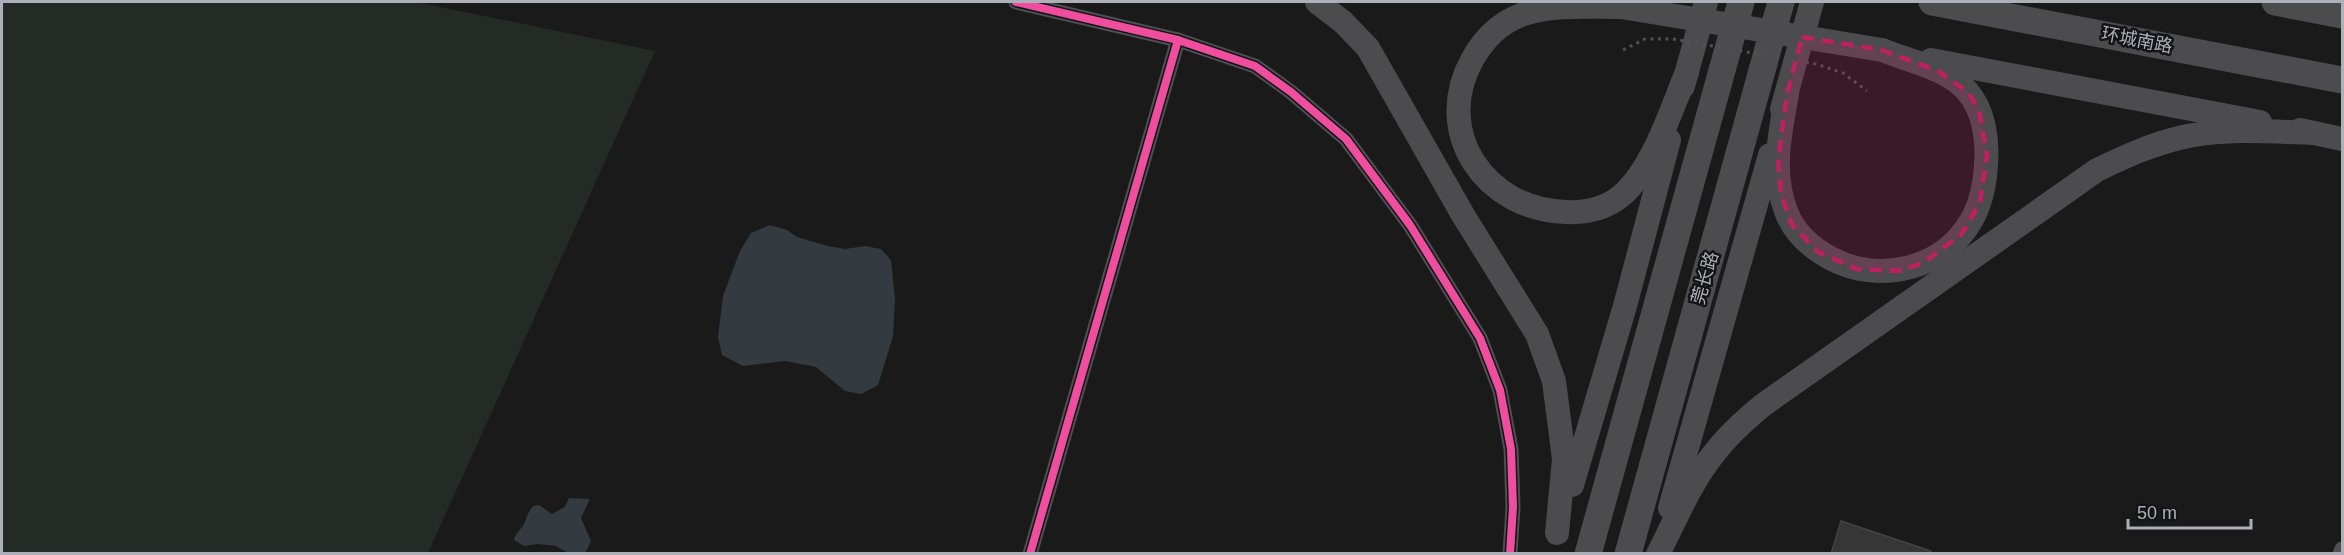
<svg xmlns="http://www.w3.org/2000/svg" width="2344" height="555" font-family="Arial,'Noto Sans SC',sans-serif">
  <style>
    .green { fill: #242a25 }
    .water { fill: #333a40 }
    .building { fill: #363637; stroke: #434346; stroke-width: 1.5 }
    .lines { fill: none; stroke-linecap: round; stroke-linejoin: round }
    .street { stroke: #4f4f53; stroke-width: 15 }
    .primary { stroke: #4c4c4e; stroke-width: 24 }
    .highway { stroke: #4c4c4f; stroke-width: 27 }
    .path-bridge { stroke: #505153; stroke-width: 3; stroke-dasharray: 3 4.5; stroke-linecap: butt }
    .primary-bridge { stroke: #4c4c4e; stroke-width: 24 }
    .cycleway-casing { stroke: #141416; stroke-width: 11 }
    .cycleway { stroke: #ef4d9e; stroke-width: 8 }
    .marked { fill: #c12060; fill-opacity: 0.2; stroke: #c12060; stroke-width: 4.5; stroke-dasharray: 12 8; stroke-linejoin: round }
    .labels { text-anchor: middle; dominant-baseline: central; stroke-width: 5; stroke-linejoin: round; paint-order: stroke }
    .street-label { font-size: 18px; fill: #adb0b9; stroke: #141416 }
  </style>
  <rect width="100%" height="100%" fill="#1a1a1a"/>
  <polygon class="green" points="2,2 416,2 655,51 428,553 2,553"/>
  <g class="water">
    <polygon points="770,225 787,230 797,237 828,246 845,249 865,246 881,249 891,260 895,299 893,336 878,385 861,394 845,391 816,367 785,361 743,366 722,355 718,337 723,296 740,251 751,233"/>
    <path d="M569 498 590 499 581 518 591 541 585 553H568L556 546 538 544 524 546 514 540C516 532 521 530 524 524 527 517 528 512 533 506L539 505 552 514 565 507Z"/>
  </g>
  <polygon class="building" points="1841,521 1931,551 1931,554 1831,554"/>
  <g class="lines">
    <g class="street">
      <polyline points="1016,2 1178,40 1255,66 1291,92 1346,139 1410,225 1480,338 1500,390 1511,449 1513,507 1510,554"/>
      <polyline points="1030,554 1178,40"/>
      <polyline points="2340,554 2342,549"/>
    </g>
    <g class="primary">
      <polyline points="1317,2 1343,22 1368,48 1463,215 1537,334 1554,381 1564,459 1557,533"/>
      <path d="M1621 7C1589 7 1552 4 1521 15 1500 23 1483 40 1472 60 1432 133 1486 210 1566 212 1586 213 1605 209 1621 196 1653 169 1671 110 1687 72"/>
      <polyline points="1931,60 2260,122"/>
      <polyline points="1683,86 1706,2"/>
      <path d="M1787 94C1780 133 1771 173 1786 211 1794 234 1811 248 1832 259 1880 284 1943 269 1971 221 1981 204 1985 184 1986 164 1988 140 1984 110 1967 91 1947 68 1909 61 1882 50"/>
      <polyline points="1782,109 1812,2"/>
      <polyline points="2300,130 2342,139"/>
      <polyline points="1572,485 1625,306 1669,140"/>
      <polyline points="1670,508 1770,155"/>
      <path d="M1658 554C1676 519 1691 481 1716 451 1730 433 1746 419 1763 405L2097 170C2124 157 2150 145 2179 138 2223 127 2270 132 2314 133"/>
    </g>
    <g class="highway">
      <polyline points="1932,2 2342,80"/>
      <polyline points="2275,2 2342,15"/>
      <polyline points="1588,554 1741,2"/>
      <polyline points="1628,554 1781,2"/>
    </g>
    <polyline class="path-bridge" points="1623,50 1645,39 1673,39 1816,64 1843,73 1867,91"/>
    <polyline class="primary-bridge" points="1621,7 1882,50"/>
    <g class="cycleway-casing">
      <g id="cycleway">
        <polyline points="1016,2 1178,40 1255,66 1291,92 1346,139 1410,225 1480,338 1500,390 1511,449 1513,507 1510,554"/>
        <polyline points="1030,554 1178,40"/>
      </g>
    </g>
    <use href="#cycleway" class="cycleway"/>
  </g>
  <path class="marked" d="M1802 37 1882 50 1938 71 1968 92 1979 110 1987 155 1980 203 1961 235 1923 263 1900 271 1856 269 1818 252 1792 225 1781 194 1778 161 1787 94Z"/>
  <g class="labels">
    <g class="street-label">
      <text transform="translate(2137 40) rotate(11)">环城南路</text>
      <text transform="translate(1705 278) rotate(-74)">莞长路</text>
    </g>
  </g>
  <rect width="2344" height="555" fill="none" stroke="#adb0b9" stroke-width="6"/>
  <path d="M2128 519v9h123v-9" fill="none" stroke="#adb0b9" stroke-width="3"/>
  <text x="2137" y="519" font-size="18" fill="#adb0b9" stroke="#141416" stroke-width="4.5" paint-order="stroke">50 m</text>
</svg>
